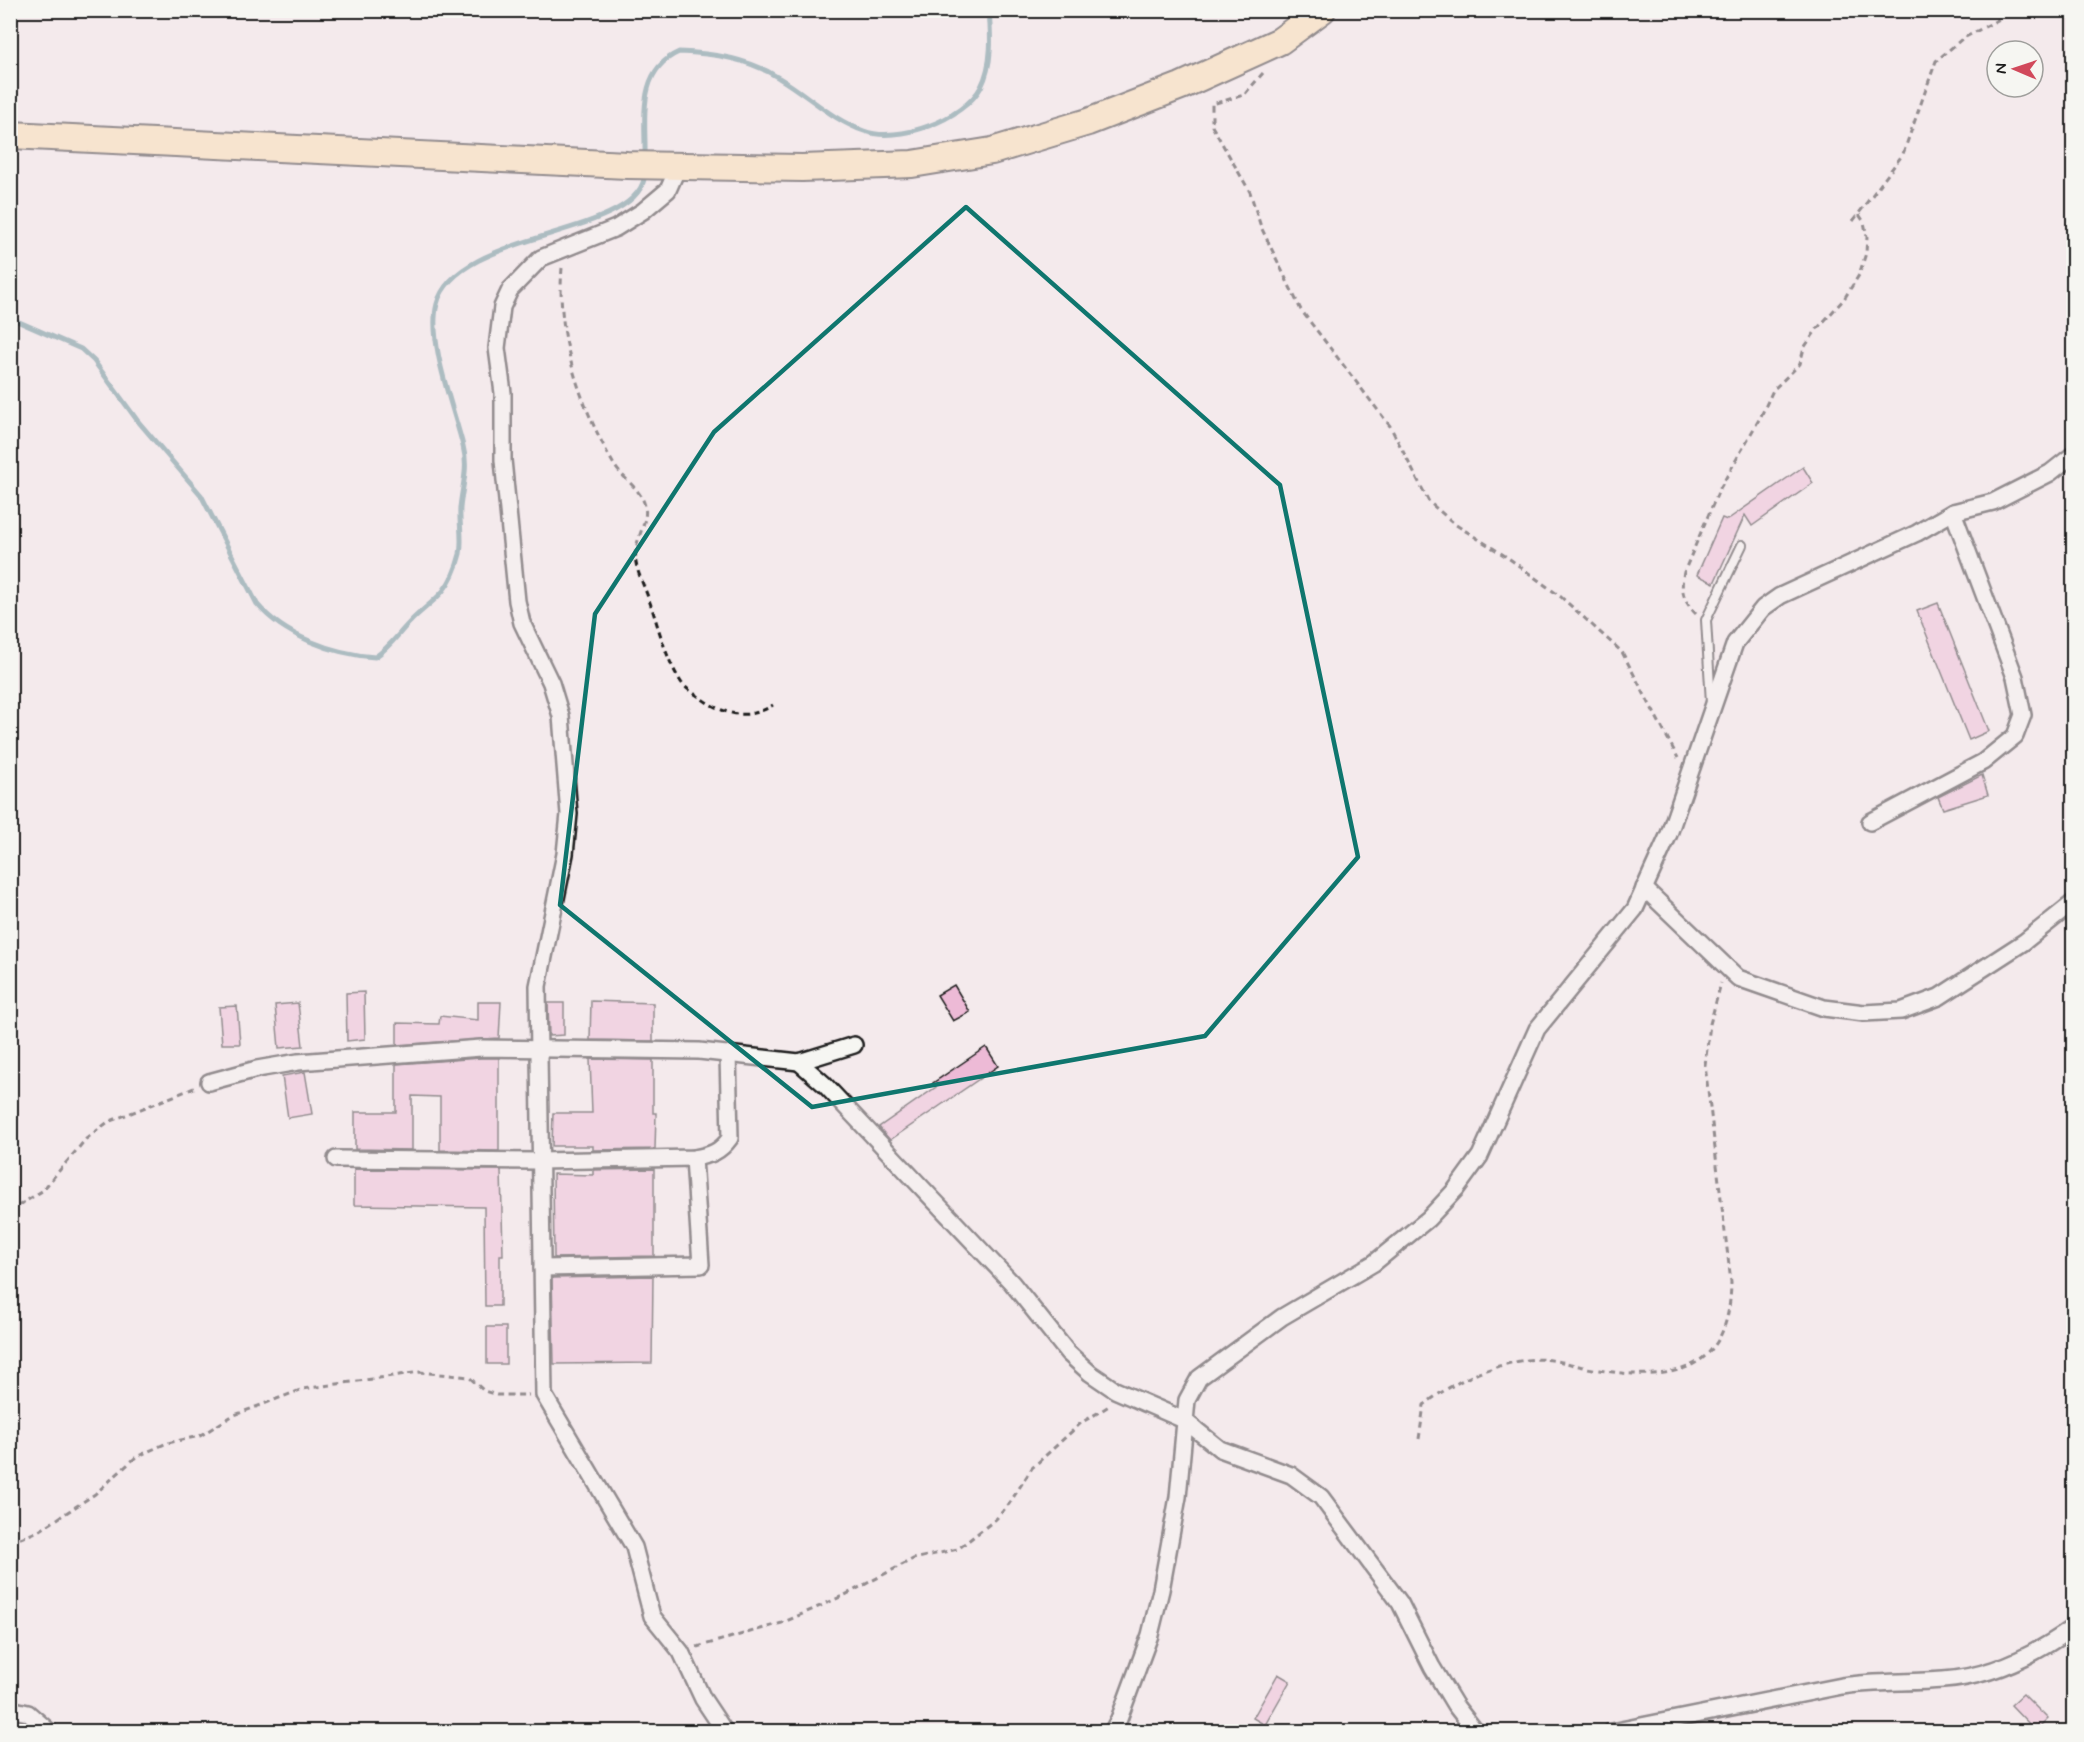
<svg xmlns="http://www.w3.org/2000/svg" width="2084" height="1742" font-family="Mynerve,sans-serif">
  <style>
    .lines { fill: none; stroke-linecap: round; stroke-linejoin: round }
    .stream { stroke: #56868c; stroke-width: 5 }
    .building { fill: #edbad6; stroke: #1c1c1c; stroke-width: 1.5 }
    .service-casing { stroke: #1c1c1c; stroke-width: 12 }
    .minor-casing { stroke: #1c1c1c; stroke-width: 20 }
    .primary-casing { stroke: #1c1c1c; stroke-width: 30 }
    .path { stroke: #1c1c1c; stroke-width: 3; stroke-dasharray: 6 4.5; stroke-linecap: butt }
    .service { stroke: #f6f6f2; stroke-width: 8 }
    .minor { stroke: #f6f6f2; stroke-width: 15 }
    .primary { stroke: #fbddab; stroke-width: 26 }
    .marked { fill: none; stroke: #0f766e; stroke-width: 4.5; stroke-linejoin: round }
  </style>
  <rect width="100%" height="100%" fill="#f4eaec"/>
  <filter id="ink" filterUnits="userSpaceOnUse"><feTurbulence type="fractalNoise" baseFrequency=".0167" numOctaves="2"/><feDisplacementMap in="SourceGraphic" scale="12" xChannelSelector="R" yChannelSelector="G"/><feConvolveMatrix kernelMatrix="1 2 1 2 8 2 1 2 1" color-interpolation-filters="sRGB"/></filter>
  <g filter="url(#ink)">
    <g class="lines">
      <g class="stream">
        <path d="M645 157C646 119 636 71 679 52 712 53 750 59 779 78 808 95 832 120 864 131 898 144 964 119 981 87 993 64 991 35 989 10"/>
        <path d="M10 318 81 349 94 361 137 420 201 495 257 604C284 636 333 654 375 657 390 647 398 634 410 622 420 611 434 602 443 591 451 581 457 566 460 554 463 539 459 523 460 508 462 486 469 469 463 446 454 409 427 341 437 304 457 228 644 239 645 172"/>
      </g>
    </g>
    <g class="building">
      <polygon points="1803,467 1813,483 1752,526 1745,515 1714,583 1697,575 1722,518 1727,520"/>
      <polygon points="1938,603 1989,731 1969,740 1917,611"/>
      <polygon points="1982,775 1988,795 1943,809 1938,797"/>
      <polygon points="954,985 970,1012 953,1021 937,995"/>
      <polygon points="364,992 365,1039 347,1041 346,993"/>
      <polygon points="591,1001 653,1003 653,1041 590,1040"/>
      <polygon points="478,1002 501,1002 499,1038 397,1045 397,1023 439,1024 440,1016 478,1020"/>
      <polygon points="298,1003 303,1046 279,1048 275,1005"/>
      <polygon points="548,1003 564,1003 564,1035 549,1036"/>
      <polygon points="237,1006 240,1044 222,1044 219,1007"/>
      <polygon points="986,1047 998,1066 890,1140 883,1132 879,1127 936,1087 933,1083"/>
      <polygon points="481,1058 499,1058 499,1151 440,1150 440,1097 412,1096 412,1150 355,1149 355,1112 396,1112 396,1064"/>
      <polygon points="590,1059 653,1060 653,1113 656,1113 655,1149 593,1150 593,1146 552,1146 553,1113 592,1113"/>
      <polygon points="305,1072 312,1114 288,1118 282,1076"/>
      <polygon points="354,1169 501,1170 503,1255 500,1255 500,1306 485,1306 484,1207 354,1205"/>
      <polygon points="654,1169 654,1256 554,1258 553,1174 593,1175 593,1170"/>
      <polygon points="653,1276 652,1363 554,1364 552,1278"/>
      <rect x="487" y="1327" width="19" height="37"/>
      <polygon points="1278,1674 1290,1681 1265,1725 1253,1718"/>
      <polygon points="2023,1694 2048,1719 2036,1731 2011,1705"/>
    </g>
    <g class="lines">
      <g class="service-casing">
        <polyline id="service" points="1711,703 1706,620 1742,545"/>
      </g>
      <g class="minor-casing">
        <g id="minor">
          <polyline points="679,165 668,190 643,211 616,228 541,258 510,290 502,307 497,348 503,393 503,460 517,601 522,623 551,683 561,716 569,814 565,854 538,986 544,1395 634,1547 652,1616 681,1652 703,1699 725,1732"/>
          <polyline points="1870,822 1983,762 2015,736 2023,715 2015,677 1953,512"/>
          <polyline points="1644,888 1738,978 1824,1008 1864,1013 1901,1011 1939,997 2024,942 2074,902"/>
          <polyline points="799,1062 824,1084 1012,1283 1068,1353 1090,1373 1115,1390 1184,1420 1220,1449 1291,1475 1321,1497 1400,1603 1432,1667 1455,1705 1476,1732"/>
          <polyline points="209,1082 257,1069 298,1062 481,1048 699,1051 799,1062 854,1045"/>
          <path d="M336 1159 539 1161 694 1158C711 1155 720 1152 730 1138L728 1054"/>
          <polyline points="542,1268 701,1265 694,1158"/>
          <polyline points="10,1709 28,1713 50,1732"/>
          <polyline points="1112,1732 1119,1719 1150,1635 1161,1590 1178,1497 1187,1400 1199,1378 1282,1317 1374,1263 1428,1219 1456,1189 1480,1156 1537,1029 1635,909 1669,834 1735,643 1763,608 1780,596 1917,533 1953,512 1993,502 2050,473 2074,454"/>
          <path d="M1611 1732 1842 1686C1877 1681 1908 1683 1943 1680 1992 1677 2035 1655 2074 1627"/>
        </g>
      </g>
      <g class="primary-casing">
        <polyline id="primary" points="10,135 627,165 802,168 912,164 992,151 1088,122 1181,86 1280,41 1322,10"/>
      </g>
      <g class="path">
        <polyline points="1263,73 1244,95 1212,104 1212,126 1250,192 1261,227 1301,310 1390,426 1429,502 1456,525 1507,557 1561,597 1622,652 1678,758"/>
        <polyline points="1853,221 1903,154 1936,61 1962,39 2005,16 2009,10"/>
        <path d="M562 268C556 335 580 405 613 463 621 478 641 488 645 506 649 524 632 541 636 563 638 574 644 586 648 597 658 624 665 658 681 682 685 688 692 692 698 696 722 714 746 722 773 705"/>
        <path d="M1696 614C1683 601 1680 589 1684 572L1719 490 1761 416 1773 390 1800 364 1804 348 1817 329 1844 299 1859 275 1866 253 1867 237 1864 222 1858 213"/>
        <polyline points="10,1211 42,1191 86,1139 108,1122 194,1088"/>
        <path d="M1419 1439 1424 1405C1452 1382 1491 1365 1527 1360 1551 1356 1576 1367 1599 1370 1677 1383 1730 1370 1731 1282L1705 1065 1710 1024 1721 983"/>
        <polyline points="10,1542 39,1531 95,1494 136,1457 167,1443 200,1436 232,1416 303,1389 420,1372 469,1377 484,1391 497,1395 529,1395"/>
        <polyline points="697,1647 782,1623 845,1595 913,1559 958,1549 996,1519 1009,1504 1032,1468 1081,1423 1109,1406"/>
      </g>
      <use href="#service" class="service"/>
      <use href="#minor" class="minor"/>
      <use href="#primary" class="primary"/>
    </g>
  </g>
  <path d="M0 0H2084V1742H0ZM966 207 1280 485 1358 857 1205 1036 812 1107 560 905 595 614 714 432Z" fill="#f4eaec" fill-opacity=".55" fill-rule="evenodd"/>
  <path class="marked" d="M966 207 1280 485 1358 857 1205 1036 812 1107 560 905 595 614 714 432Z"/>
  <rect width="2084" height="1742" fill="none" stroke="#f6f6f2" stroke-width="36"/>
  <rect x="18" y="18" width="2048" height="1706" fill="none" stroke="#1c1c1c" stroke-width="2" filter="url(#ink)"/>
  <g transform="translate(2015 69) rotate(272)"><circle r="28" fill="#f6f6f2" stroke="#9f9f9c" stroke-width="1.5"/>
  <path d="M0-4.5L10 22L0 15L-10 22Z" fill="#d1495b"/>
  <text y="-9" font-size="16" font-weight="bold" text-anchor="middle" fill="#1c1c1c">N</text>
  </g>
</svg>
